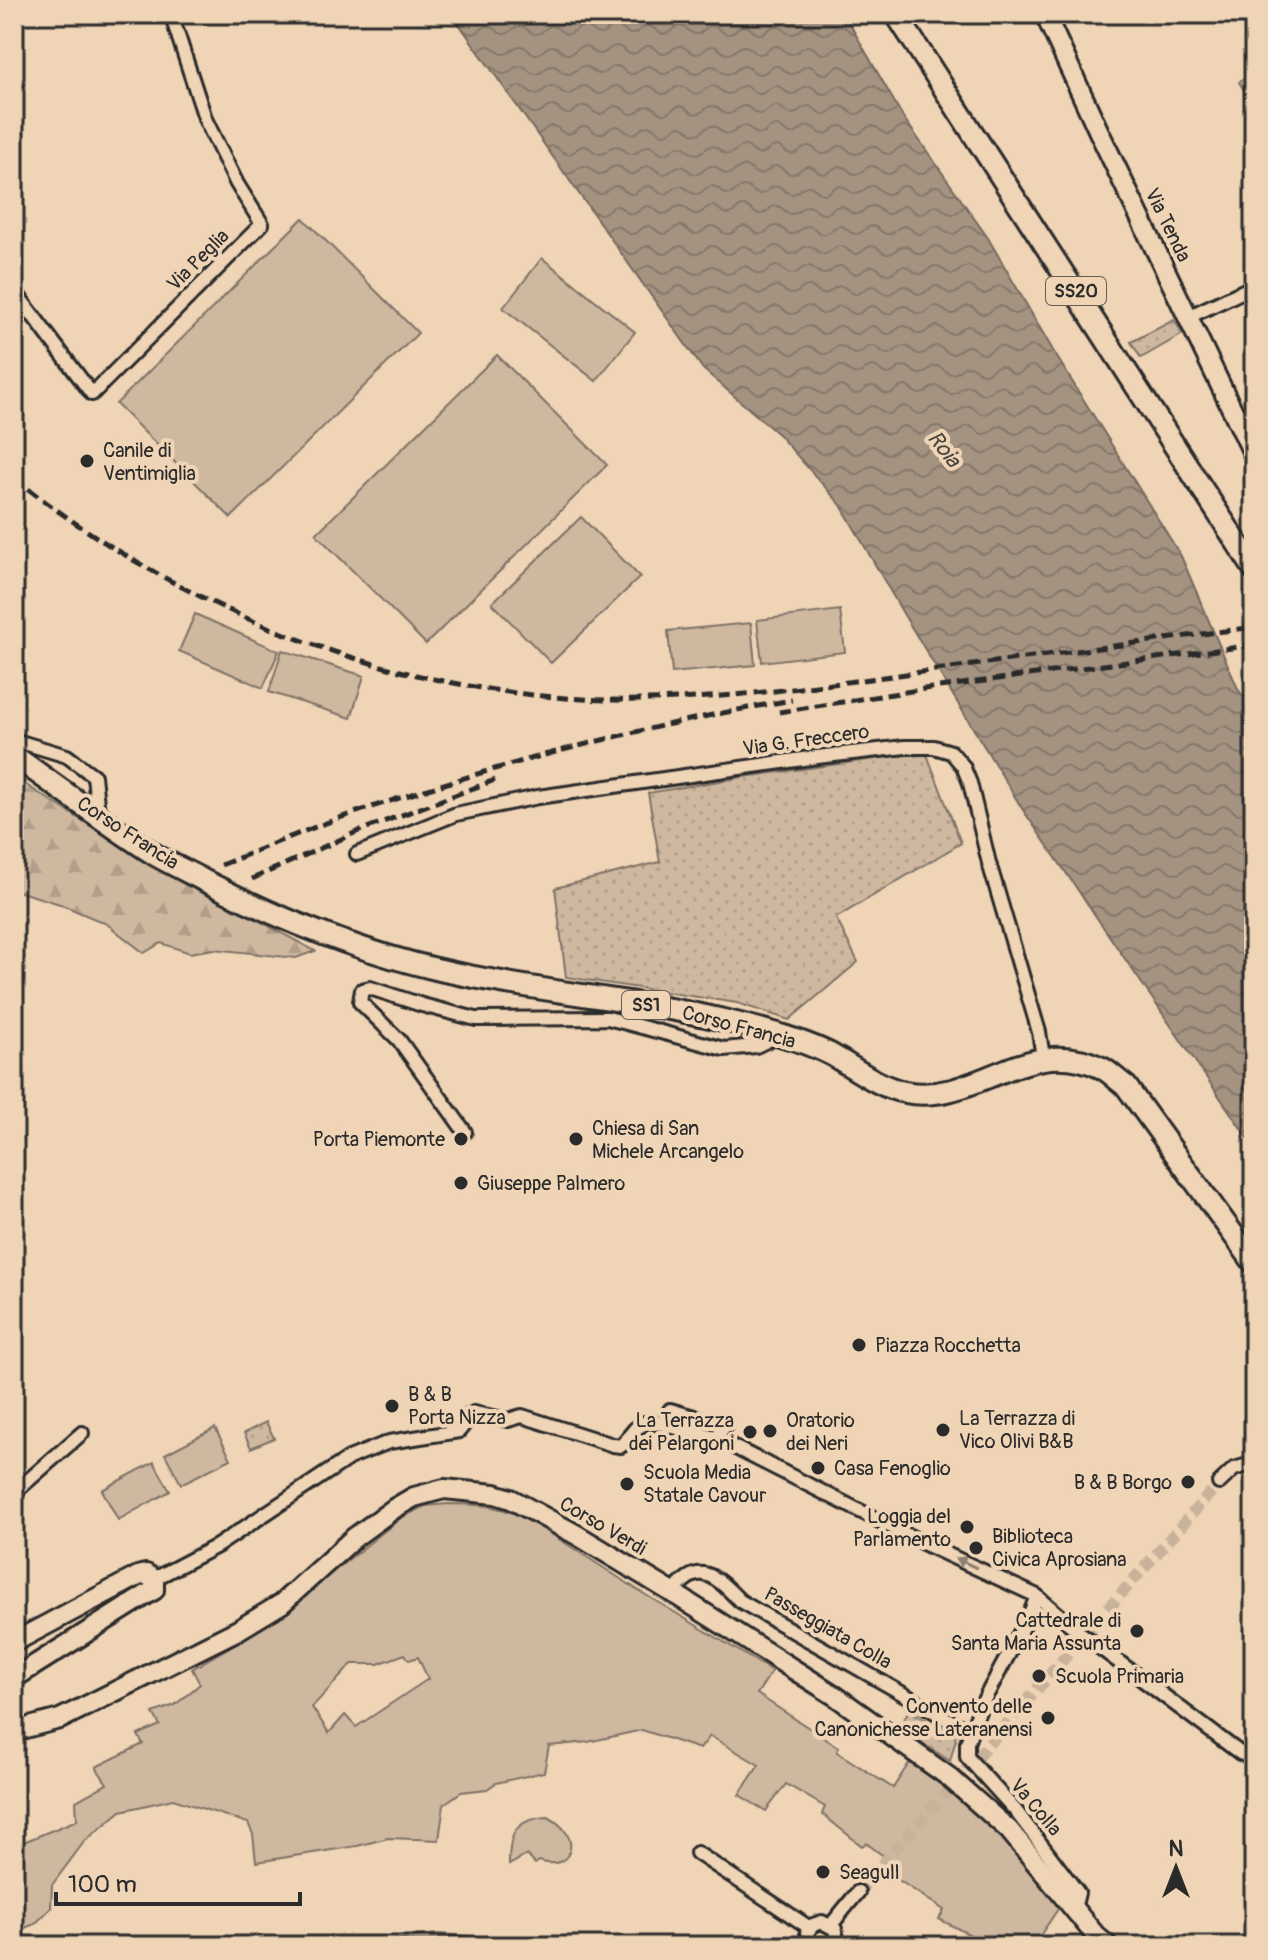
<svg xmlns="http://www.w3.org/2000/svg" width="1268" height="1960" font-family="Pangolin,sans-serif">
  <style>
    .green { fill: #cfb8a0; stroke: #7d7266; stroke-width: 2; fill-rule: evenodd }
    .forest { fill: url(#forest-firs); stroke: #7d7266; stroke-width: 2 }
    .park { fill: url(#park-dots); stroke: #7d7266; stroke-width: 2 }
    .water { fill: url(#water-waves); stroke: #74695f; stroke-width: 2 }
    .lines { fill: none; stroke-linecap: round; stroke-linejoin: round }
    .street-tunnel { stroke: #c8b29a; stroke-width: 12; stroke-dasharray: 12 6; stroke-linecap: butt }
    .street-casing { stroke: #2b2b2b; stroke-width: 18 }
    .secondary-casing { stroke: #2b2b2b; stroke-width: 24 }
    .primary-casing { stroke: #2b2b2b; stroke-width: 26 }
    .street { stroke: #efd4b6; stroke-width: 12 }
    .secondary { stroke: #efd4b6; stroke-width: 18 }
    .primary { stroke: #efd4b6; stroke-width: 20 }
    .rail { stroke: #2b2b2b; stroke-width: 5; stroke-dasharray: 12 6; stroke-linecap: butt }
    .oneway { fill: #8d8070 }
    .poi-dot { fill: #2b2b2b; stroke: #efd4b6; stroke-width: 3 }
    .labels { text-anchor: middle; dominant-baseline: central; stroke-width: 8; stroke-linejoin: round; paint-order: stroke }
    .shield { fill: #efd4b6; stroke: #665e55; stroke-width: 2 }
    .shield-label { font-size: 18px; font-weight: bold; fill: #2b2b2b }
    .street-label { font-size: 20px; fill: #2b2b2b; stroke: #efd4b6 }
    .poi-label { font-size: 20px; fill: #2b2b2b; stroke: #efd4b6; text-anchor: start }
    .water-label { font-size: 22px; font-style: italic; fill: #494540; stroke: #efd4b6 }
  </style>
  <defs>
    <pattern id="forest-firs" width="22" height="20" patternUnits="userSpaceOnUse" patternTransform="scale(2)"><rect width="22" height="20" fill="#cfb8a0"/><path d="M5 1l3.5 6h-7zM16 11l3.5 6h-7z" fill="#b29e8a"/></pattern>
    <pattern id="park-dots" width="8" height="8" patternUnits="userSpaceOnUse" patternTransform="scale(2)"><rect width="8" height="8" fill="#cfb8a0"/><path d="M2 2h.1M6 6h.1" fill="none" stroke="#b29e8a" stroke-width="1.8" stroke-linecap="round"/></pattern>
    <pattern id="water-waves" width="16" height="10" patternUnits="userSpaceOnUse" patternTransform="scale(2)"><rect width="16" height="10" fill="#a49381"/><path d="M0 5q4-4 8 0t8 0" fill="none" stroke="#86786a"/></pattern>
  </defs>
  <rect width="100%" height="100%" fill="#efd4b6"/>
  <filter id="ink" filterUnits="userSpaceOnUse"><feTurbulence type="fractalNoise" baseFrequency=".0125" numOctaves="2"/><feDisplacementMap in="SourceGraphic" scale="16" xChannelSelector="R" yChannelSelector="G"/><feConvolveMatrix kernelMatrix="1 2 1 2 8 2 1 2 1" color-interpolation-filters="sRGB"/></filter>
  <g filter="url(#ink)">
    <g class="green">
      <polygon points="1254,73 1254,106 1239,82"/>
      <polygon points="303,218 418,333 231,518 116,404"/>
      <polygon points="542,258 635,332 596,381 503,308"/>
      <polygon points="497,355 607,465 426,644 316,534"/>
      <polygon points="581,517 640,577 551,663 492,603"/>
      <polygon points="840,610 845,652 762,662 757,620"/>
      <polygon points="195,614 279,651 263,688 179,651"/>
      <polygon points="751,623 755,665 672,673 668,631"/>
      <polygon points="282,650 364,676 351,718 269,692"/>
      <polygon points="215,1428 231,1459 181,1484 165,1454"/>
      <polygon points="154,1462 170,1491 118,1520 102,1490"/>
      <path d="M448 1504C481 1504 502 1506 531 1521L641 1592 772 1671 757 1694 838 1747 837 1752 893 1788 909 1763 938 1780 1020 1851 1060 1906 1033 1946H992L939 1919 944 1910 891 1875 897 1866 866 1843 862 1846 822 1814 825 1807 786 1784 766 1811 739 1795 759 1765 710 1736 700 1749 642 1730 588 1742 549 1746 544 1772 496 1783 487 1789 461 1792 444 1804 439 1840 388 1838 357 1846 256 1862 253 1834 248 1823 173 1799 121 1811 84 1842 52 1885 51 1908 35 1924 14 1932V1846L77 1820 76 1801 107 1784 96 1767 143 1744 138 1735 160 1725 153 1713 175 1705 200 1684 192 1669 265 1626 401 1518 425 1506ZM405 1654 409 1660 418 1657 428 1679 356 1727 345 1715 329 1733 312 1707 352 1664H378Z"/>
      <path d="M548 1817C584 1835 573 1873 539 1861L535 1864 527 1855 509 1865C509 1835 514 1819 548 1817Z"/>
    </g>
    <polygon class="forest" points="14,777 126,849 315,951 296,958 214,949 190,953 161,943 144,953 107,924 60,904 14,890"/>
    <g class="park">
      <polygon points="1174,320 1183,334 1141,358 1131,342"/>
      <polygon points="926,752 961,843 836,918 858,962 789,1020 737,1003 566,977 555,888 660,862 648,793 743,777"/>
      <polygon points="266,1422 274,1438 251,1448 244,1433"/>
      <polygon points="909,1710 954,1735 956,1739 950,1761 899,1728"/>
    </g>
    <g class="water">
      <polygon points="452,14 844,14 903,117 988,238 1055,354 1181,556 1238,689 1254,712 1254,1147 1023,810 904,615 841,505 779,435 703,369"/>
      <polygon points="437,1934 467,1936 519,1946 347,1946"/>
    </g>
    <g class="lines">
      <polyline class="street-tunnel" points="858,1892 1219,1483"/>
      <g class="street-casing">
        <g id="street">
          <polyline points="14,290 92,394 262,224 237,184 206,121 171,14"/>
          <polyline points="1188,317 1254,286"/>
          <polyline points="1239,424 1254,416"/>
          <polyline points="14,740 67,756 94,776 98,814"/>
          <polyline points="357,854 456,814 538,797 817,757 905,747 934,747 951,752 963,766 970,783 989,863 1039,1032 1043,1057"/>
          <polyline points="465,1132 399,1040 360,1002 362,990 370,988 422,1005 476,1019 608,1018 724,1049 756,1046 779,1035"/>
          <polyline points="469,1416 474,1413 508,1420 522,1416 613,1445 621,1446 635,1429 645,1423 661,1424 716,1438 929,1546 1037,1596 1079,1632 1240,1753 1254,1758"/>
          <polyline points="661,1424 670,1410 725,1426 716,1438"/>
          <polyline points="1219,1483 1234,1469 1254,1463"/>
          <polyline points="14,1493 82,1433"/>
          <polyline points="154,1579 217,1546 349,1458 389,1442 459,1431 463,1426"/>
          <path d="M673 1593C699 1557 717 1578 740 1601L970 1732"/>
          <polyline points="984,1700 1029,1616 1037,1596"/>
          <polyline points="979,1711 967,1743 967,1757 1015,1810 1078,1893 1074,1909"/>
          <polyline points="697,1853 810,1928"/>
          <polyline points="831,1925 858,1892"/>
          <polyline points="810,1946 807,1932 813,1925 822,1922 835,1929 837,1939 833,1946"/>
        </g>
      </g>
      <g class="secondary-casing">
        <g id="secondary">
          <polyline points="1045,14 1099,132 1254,455"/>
          <polyline points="14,1642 138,1576 146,1574 154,1579 154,1590 14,1678"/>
          <polyline points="14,1731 60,1719 238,1630 281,1604 355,1537 395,1508 414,1497 444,1489 495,1494 511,1499 577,1535 673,1593 834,1695 949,1777 1009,1830 1096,1936 1108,1946"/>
        </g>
      </g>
      <g class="primary-casing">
        <g id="primary">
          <polyline points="896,14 1254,569"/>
          <path d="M14 756C61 789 108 825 157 856 173 865 190 873 205 881 279 919 355 950 436 969 538 993 643 999 744 1025 772 1032 804 1041 830 1054 854 1067 878 1087 905 1092 977 1106 1027 1031 1102 1068 1110 1072 1118 1081 1126 1086L1254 1263"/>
        </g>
      </g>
      <use href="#street" class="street"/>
      <use href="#secondary" class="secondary"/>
      <use href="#primary" class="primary"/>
      <g class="rail">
        <path d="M14 478C184 612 390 694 607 700 706 702 802 688 899 675 1017 659 1136 643 1254 627"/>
        <polyline points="779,712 924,689 1254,645"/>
        <path d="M221 865C264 848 307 829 351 814 496 765 642 726 792 700"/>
        <polyline points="252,879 359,831 495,780"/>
      </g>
    </g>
    <defs><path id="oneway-solid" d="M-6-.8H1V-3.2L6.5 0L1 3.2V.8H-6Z" transform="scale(2)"/></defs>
    <use class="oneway" href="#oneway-solid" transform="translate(966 1563) rotate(-155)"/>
  </g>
  <g class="poi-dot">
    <circle cx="87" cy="461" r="8"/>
    <circle cx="461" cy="1139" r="8"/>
    <circle cx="576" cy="1139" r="8"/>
    <circle cx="461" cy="1183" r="8"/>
    <circle cx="859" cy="1345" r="8"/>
    <circle cx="392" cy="1406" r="8"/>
    <circle cx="943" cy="1430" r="8"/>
    <circle cx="770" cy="1431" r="8"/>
    <circle cx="750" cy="1432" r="8"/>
    <circle cx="818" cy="1468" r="8"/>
    <circle cx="1188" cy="1482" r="8"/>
    <circle cx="627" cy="1484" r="8"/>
    <circle cx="967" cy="1527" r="8"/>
    <circle cx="976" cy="1548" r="8"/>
    <circle cx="1137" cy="1631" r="8"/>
    <circle cx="1039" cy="1676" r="8"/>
    <circle cx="1048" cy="1718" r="8"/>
    <circle cx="823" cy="1872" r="8"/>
  </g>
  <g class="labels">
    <g class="shield">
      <rect x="1046" y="277" width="60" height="28" rx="6"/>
      <rect x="622" y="991" width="48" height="28" rx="6"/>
    </g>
    <g class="shield-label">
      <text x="1076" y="291">SS20</text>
      <text x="646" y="1005">SS1</text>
    </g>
    <g class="street-label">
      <text transform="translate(1168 225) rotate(64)">Via Tenda</text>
      <text transform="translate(198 260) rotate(-45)">Via Peglia</text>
      <text transform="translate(806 740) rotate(-8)">Via G. Freccero</text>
      <text transform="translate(128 833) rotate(33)">Corso Francia</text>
      <text transform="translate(739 1027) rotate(15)">Corso Francia</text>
      <text transform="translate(603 1526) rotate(30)">Corso Verdi</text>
      <text transform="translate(828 1628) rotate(30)">Passeggiata Colla</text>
      <text transform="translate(1036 1807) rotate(50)">Va Colla</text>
    </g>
    <g class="poi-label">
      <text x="103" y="450">Canile di<tspan x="103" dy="23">Ventimiglia</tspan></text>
      <text x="592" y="1128">Chiesa di San<tspan x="592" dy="23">Michele Arcangelo</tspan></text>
      <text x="445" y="1139" text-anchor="end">Porta Piemonte</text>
      <text x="477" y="1183">Giuseppe Palmero</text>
      <text x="875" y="1345">Piazza Rocchetta</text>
      <text x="408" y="1394">B &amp; B<tspan x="408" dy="23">Porta Nizza</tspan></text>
      <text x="959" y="1418">La Terrazza di<tspan x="959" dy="23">Vico Olivi B&amp;B</tspan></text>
      <text x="734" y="1420" text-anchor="end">La Terrazza<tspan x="734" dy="23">dei Pelargoni</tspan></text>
      <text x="786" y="1420">Oratorio<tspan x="786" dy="23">dei Neri</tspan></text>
      <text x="834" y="1468">Casa Fenoglio</text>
      <text x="643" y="1472">Scuola Media<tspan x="643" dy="23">Statale Cavour</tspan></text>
      <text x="1172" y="1482" text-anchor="end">B &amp; B Borgo</text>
      <text x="951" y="1516" text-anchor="end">Loggia del<tspan x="951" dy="23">Parlamento</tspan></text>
      <text x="992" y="1536">Biblioteca<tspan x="992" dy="23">Civica Aprosiana</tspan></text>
      <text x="1121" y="1620" text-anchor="end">Cattedrale di<tspan x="1121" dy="23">Santa Maria Assunta</tspan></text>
      <text x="1055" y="1676">Scuola Primaria</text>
      <text x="1032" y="1706" text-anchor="end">Convento delle<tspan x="1032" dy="23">Canonichesse Lateranensi</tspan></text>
      <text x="839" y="1872">Seagull</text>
    </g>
    <g class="water-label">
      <text transform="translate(944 449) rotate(52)">Roia</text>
    </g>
  </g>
  <rect width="1268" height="1960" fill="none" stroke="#efd4b6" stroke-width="48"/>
  <rect x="24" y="24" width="1220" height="1912" fill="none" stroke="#2b2b2b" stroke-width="3" filter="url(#ink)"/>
  <g transform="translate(1176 1868)" stroke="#efd4b6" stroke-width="6" paint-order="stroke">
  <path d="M0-6L14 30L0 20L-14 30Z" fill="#2b2b2b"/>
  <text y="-12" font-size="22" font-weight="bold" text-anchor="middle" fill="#2b2b2b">N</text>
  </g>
  <path d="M56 1892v12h244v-12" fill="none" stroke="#2b2b2b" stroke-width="4"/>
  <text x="68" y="1892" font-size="24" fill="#2b2b2b" stroke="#efd4b6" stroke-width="6" paint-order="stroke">100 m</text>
</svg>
